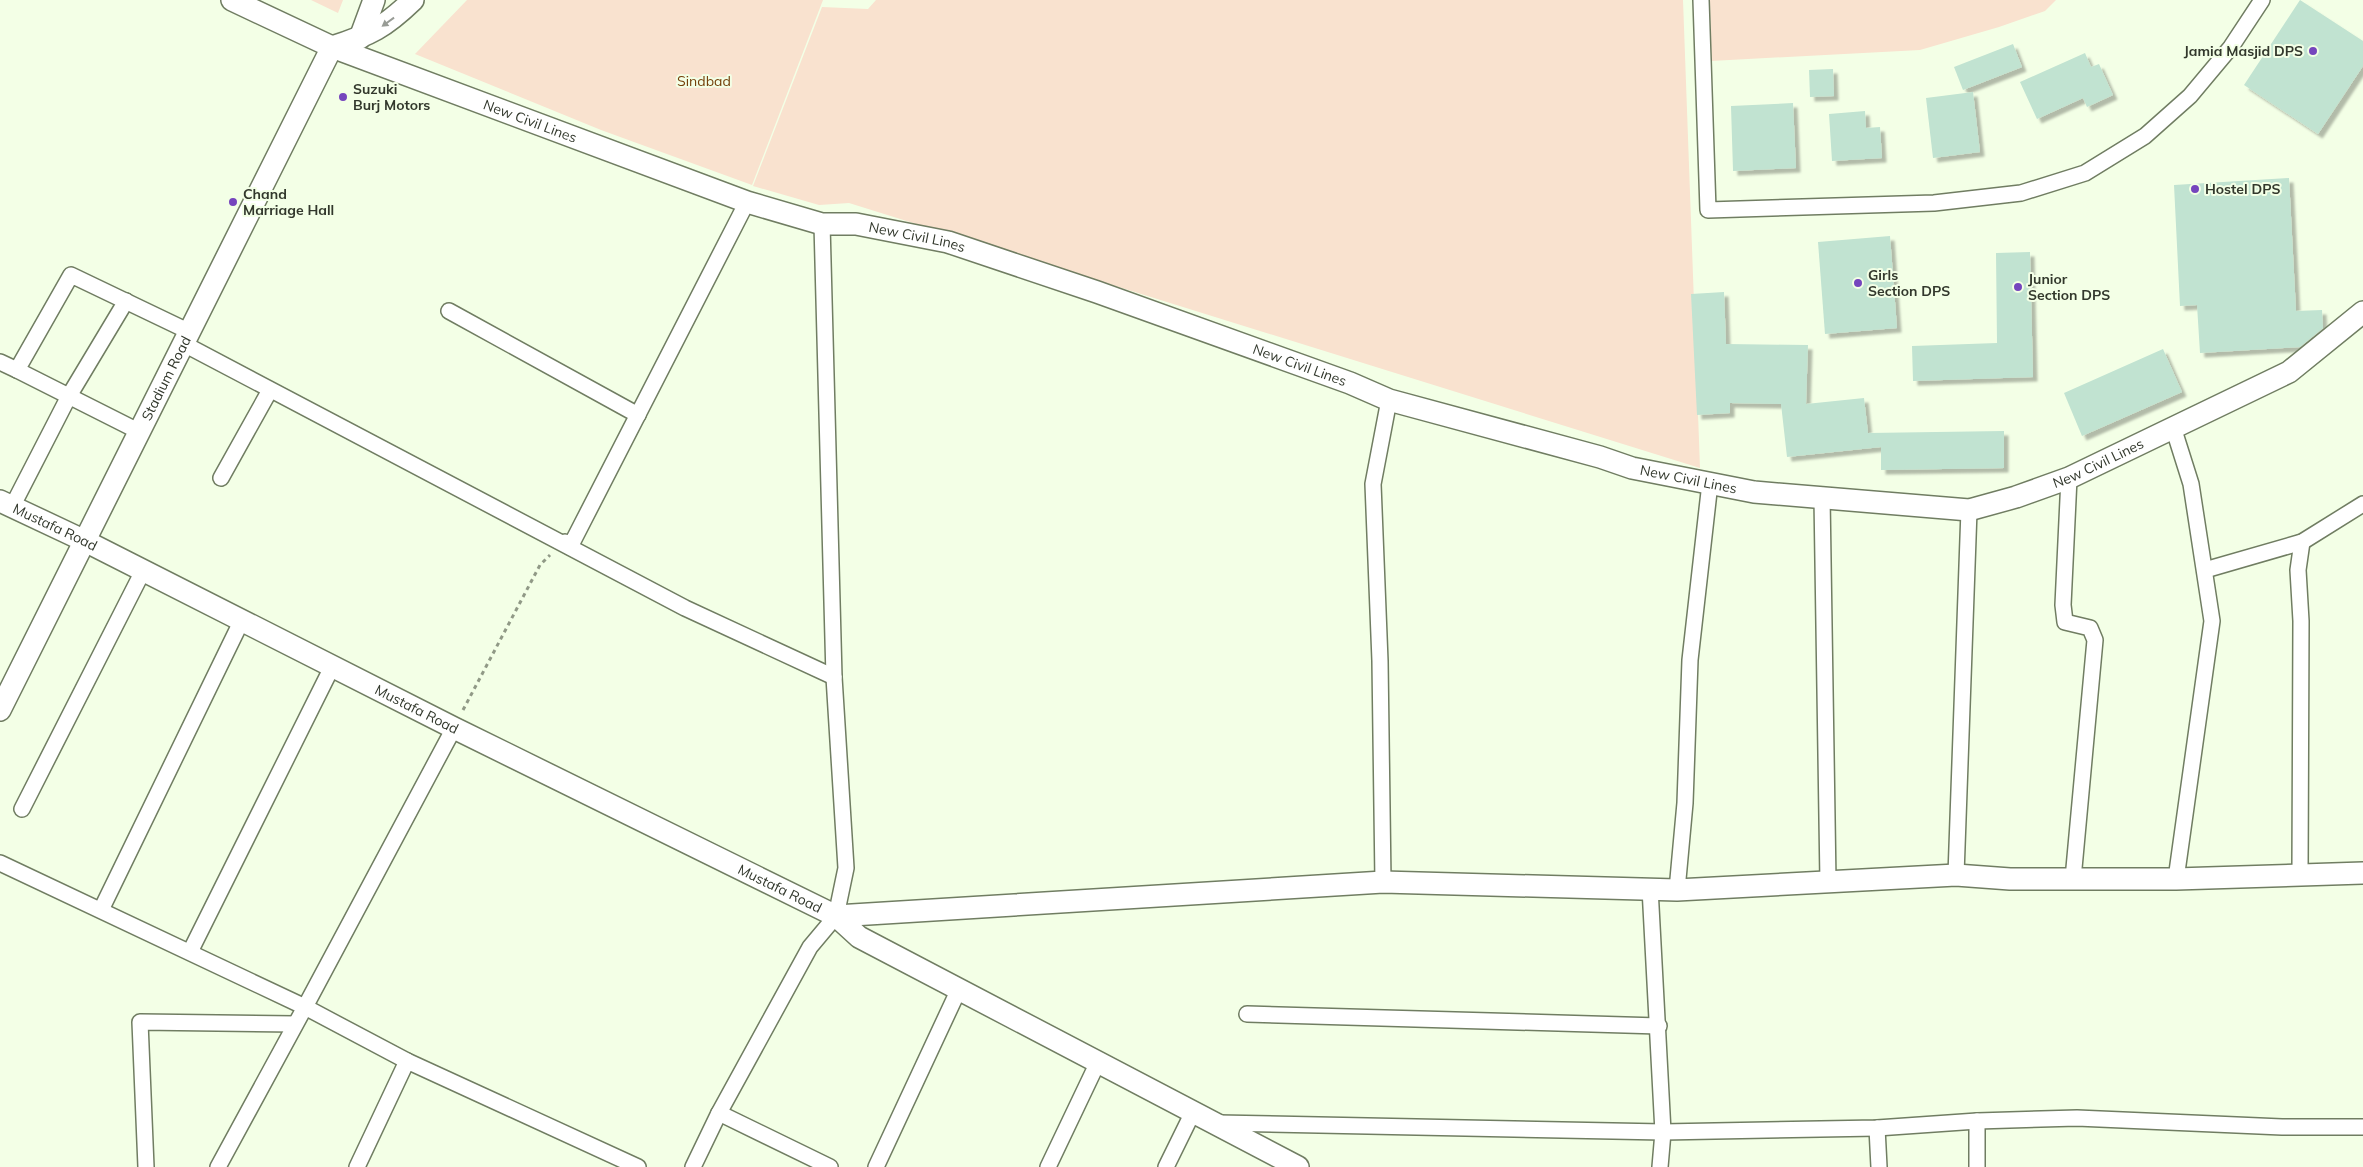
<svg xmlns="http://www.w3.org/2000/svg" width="2363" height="1167" font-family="Mulish,sans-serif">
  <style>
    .green { fill: #f9e2cf }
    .building { fill: #c1e3d1; filter: url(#shadow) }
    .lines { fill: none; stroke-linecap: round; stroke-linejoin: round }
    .street-casing { stroke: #707d62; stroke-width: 18 }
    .secondary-casing { stroke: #707d62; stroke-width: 24 }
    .path { stroke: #909986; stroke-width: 3; stroke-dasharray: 4 4; stroke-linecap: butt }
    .street { stroke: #fff; stroke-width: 15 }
    .secondary { stroke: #fff; stroke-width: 21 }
    .oneway { fill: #989c96 }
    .poi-dot { fill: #7545bd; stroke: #f3ffe6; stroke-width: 2 }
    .labels { text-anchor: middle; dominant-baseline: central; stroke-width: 4; stroke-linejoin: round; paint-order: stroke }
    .poi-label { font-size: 14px; font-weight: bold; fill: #32382c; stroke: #f3ffe6; text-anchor: start }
    .park-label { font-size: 14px; fill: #74410a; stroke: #f3ffe6 }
    .street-label { font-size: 14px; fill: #32382c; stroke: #f3ffe6 }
  </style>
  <defs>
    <filter id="shadow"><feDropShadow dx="4.5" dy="4.5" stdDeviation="1" flood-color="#0004"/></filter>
  </defs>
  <rect width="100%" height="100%" fill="#f3ffe6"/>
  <g class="green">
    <polygon points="311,0 343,0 338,13"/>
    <polygon points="467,0 823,0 752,185 601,130 415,54"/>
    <polygon points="876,0 1683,0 1700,468 849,203 819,205 753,186 822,7 868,9"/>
    <polygon points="1710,0 2056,0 2045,11 1999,27 1920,50 1711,61"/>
  </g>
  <g class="building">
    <polygon points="2300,0 2363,41 2363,66 2318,134 2244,85"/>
    <polygon points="2013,44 2022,67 1963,90 1954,67"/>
    <polygon points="2085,53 2091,67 2099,64 2113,95 2087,107 2083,98 2037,119 2020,82"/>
    <polygon points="1833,69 1834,96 1810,97 1809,70"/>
    <polygon points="1973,92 1980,152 1933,158 1926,98"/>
    <polygon points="1793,103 1796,168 1733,171 1731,106"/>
    <polygon points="1865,111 1866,128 1880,127 1882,158 1832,161 1829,114"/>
    <polygon points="2289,178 2296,311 2322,310 2323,328 2300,347 2200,353 2197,305 2180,306 2174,185"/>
    <polygon points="1890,236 1897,328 1825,334 1818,242"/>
    <polygon points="2030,252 2033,377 1913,381 1912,346 1997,343 1996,253"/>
    <polygon points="1724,292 1726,344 1808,345 1806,404 1864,398 1868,433 2004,431 2004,468 1881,470 1881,447 1787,457 1781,404 1730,403 1730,413 1697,415 1691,294"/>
    <polygon points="2163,349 2182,392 2082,436 2064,393"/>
  </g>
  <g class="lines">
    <g class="street-casing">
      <g id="street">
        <polyline points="1701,0 1708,210 1934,203 2021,193 2085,173 2145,136 2190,96 2231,47 2262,0"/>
        <polyline points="449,311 638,415"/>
        <polyline points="184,344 685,608 834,677"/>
        <polyline points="0,362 17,370"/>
        <polyline points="2173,427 2191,484 2212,621 2176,879"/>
        <polyline points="140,432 17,370 71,275 190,332"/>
        <polyline points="221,478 270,390"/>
        <polyline points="2069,478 2063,605 2065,622 2090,628 2095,640 2073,879"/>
        <polyline points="1822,497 1828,882"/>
        <polyline points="12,507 69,396 126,301"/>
        <polyline points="565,542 570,547 747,202"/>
        <polyline points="2205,570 2302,542 2363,504"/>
        <polyline points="22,809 143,571"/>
        <polyline points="0,863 305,1007 218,1167"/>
        <polyline points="2300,874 2301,621 2298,570 2302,542"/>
        <polyline points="1956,875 1969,510"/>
        <polyline points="1383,882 1380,661 1373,484 1389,400"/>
        <polyline points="1650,888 1663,1132 1660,1167"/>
        <polyline points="1677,890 1685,803 1690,660 1710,483"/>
        <polyline points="101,910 241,622"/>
        <polyline points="190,952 332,667"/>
        <polyline points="1247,1014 1659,1026"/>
        <polyline points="407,1061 305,1007 454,728"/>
        <polyline points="719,1113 830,1167"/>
        <polyline points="1977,1121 1977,1167"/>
        <polyline points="1218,1123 1663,1132 1877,1128 1977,1121 2077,1118 2282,1127 2363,1127"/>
        <polyline points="1877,1128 1879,1167"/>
        <polyline points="146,1167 140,1022 295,1024"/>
        <polyline points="357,1167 407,1061 638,1167"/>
        <polyline points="693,1167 719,1113 810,947 836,916 846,868 834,677 822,224"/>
        <polyline points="876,1167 959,989"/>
        <polyline points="1048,1167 1098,1062"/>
        <polyline points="1166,1167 1193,1112"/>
      </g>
    </g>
    <g class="secondary-casing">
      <g id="secondary">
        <path id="s1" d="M232 0 332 47 747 202 822 224H856L948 242 1097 292 1350 383 1389 400 1600 457 1632 468 1754 492 1969 510 2016 497 2069 478 2289 372 2363 312"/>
        <polyline points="360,38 374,0"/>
        <path d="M332 47C370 35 385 27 413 0"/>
        <path id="s2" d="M0 501 85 541 454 728 836 916 859 937 1298 1167"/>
        <path id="s3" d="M0 710 332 47"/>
        <polyline points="836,916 1383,882 1677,890 1956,875 2010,879 2176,879 2363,873"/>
      </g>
    </g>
    <polyline class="path" points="463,710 540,565 550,555"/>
    <use href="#street" class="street"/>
    <use href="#secondary" class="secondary"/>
  </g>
  <defs><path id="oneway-solid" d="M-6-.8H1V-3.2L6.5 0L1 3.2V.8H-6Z" transform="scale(1.25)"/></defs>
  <use class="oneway" href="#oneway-solid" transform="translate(388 22) rotate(144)"/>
  <g class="poi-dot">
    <circle cx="2313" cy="51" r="5"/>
    <circle cx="343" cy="97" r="5"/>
    <circle cx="2195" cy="189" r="5"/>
    <circle cx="233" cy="202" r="5"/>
    <circle cx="1858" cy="283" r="5"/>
    <circle cx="2018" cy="287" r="5"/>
  </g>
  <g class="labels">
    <g class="poi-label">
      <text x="2303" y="51" text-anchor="end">Jamia Masjid DPS</text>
      <text x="353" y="89">Suzuki<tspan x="353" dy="16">Burj Motors</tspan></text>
      <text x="2205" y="189">Hostel DPS</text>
      <text x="243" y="194">Chand<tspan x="243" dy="16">Marriage Hall</tspan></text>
      <text x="1868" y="275">Girls<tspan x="1868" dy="16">Section DPS</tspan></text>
      <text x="2028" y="279">Junior<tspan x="2028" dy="16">Section DPS</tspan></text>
    </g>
    <g class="park-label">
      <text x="704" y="81">Sindbad</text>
    </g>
    <g class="street-label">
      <text stroke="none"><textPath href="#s1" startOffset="322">New Civil Lines</textPath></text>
      <text stroke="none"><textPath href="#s1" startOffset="728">New Civil Lines</textPath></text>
      <text stroke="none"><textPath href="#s1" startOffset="1132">New Civil Lines</textPath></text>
      <text stroke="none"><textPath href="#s3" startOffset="371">Stadium Road</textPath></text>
      <text stroke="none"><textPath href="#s1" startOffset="1958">New Civil Lines</textPath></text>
      <text stroke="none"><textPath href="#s1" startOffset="1538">New Civil Lines</textPath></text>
      <text stroke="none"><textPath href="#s2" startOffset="61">Mustafa Road</textPath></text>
      <text stroke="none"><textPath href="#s2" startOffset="466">Mustafa Road</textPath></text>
      <text stroke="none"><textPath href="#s2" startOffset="871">Mustafa Road</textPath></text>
    </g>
  </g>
</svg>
